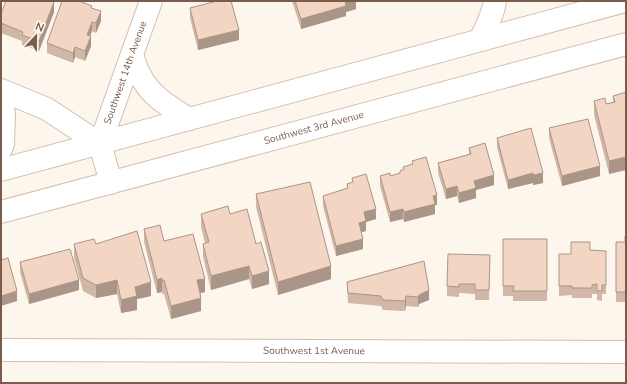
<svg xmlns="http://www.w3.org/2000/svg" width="627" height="384" font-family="'Nunito Sans',sans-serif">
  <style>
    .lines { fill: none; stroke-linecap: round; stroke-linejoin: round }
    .minor-casing { stroke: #d1beb0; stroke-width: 24 }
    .secondary-casing { stroke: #d6c0b0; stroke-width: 24 }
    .minor { stroke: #fff; stroke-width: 22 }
    .secondary { stroke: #fff; stroke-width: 22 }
    .wall { fill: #d1b7a8 }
    .shaded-wall { fill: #aa9588 }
    .building { fill: #f3d5c3; stroke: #aa9588 }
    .labels { text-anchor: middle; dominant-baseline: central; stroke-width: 4; stroke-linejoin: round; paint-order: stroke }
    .street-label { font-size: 10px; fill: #7a5c4d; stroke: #fffaf3 }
  </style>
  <rect width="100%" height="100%" fill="#fdf6ec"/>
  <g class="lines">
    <g class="minor-casing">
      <g id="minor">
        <path id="s1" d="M1 90 47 109 100 144 151 1"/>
        <path id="s2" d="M1 350 626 352"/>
      </g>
    </g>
    <g class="secondary-casing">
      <g id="secondary">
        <path d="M480 40C486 28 493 15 495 1"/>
        <path d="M132 54C134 61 136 68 140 75 150 96 170 107 189 119"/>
        <polyline points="1,96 4,114 3,144 1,149"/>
        <polyline points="100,144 111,183"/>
        <polyline points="1,170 625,1"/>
        <path id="s3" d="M1 212 626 44"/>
      </g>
    </g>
    <use href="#minor" class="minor"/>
    <use href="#secondary" class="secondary"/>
  </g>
  <g class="wall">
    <polygon points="292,1 356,1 356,9 346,12 346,16 301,29"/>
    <polygon points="92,8 101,21 96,33 92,31 90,36 91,46 85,61 75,57 73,63 47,53 47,43"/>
    <polygon points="190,8 239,40 198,50 190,18"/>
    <polygon points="54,12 39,51 22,45 22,41 1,33 1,14"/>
    <polygon points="626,92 609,174 594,115 594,101 606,104 613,102 613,96"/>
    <polygon points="549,128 600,176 562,186 549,138"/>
    <polygon points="497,138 543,183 533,185 533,183 508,189 497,147"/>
    <polygon points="469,148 494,185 476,190 476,198 459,203 457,196 446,199 438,173 438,163 469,154"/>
    <polygon points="412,161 437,205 435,205 435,214 404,222 403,219 390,222 380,186 380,176 390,176 400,174 400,171 403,169 403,167 412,165"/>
    <polygon points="352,178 376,219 366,222 366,231 361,232 363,249 336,256 323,206 323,196 347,188 347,184 352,183"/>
    <polygon points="256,194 331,279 278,295 256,207"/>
    <polygon points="201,214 230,214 256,244 269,284 252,289 249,279 211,290 203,257 203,244 205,243 201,227"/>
    <polygon points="144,229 164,241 205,292 200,293 201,311 171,319 164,294 162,294 162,292 157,293 144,242"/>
    <polygon points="626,236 626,302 616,302 616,242 625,242"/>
    <polygon points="503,239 547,239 547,301 513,301 513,296 503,296"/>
    <polygon points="74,244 96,244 151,296 137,299 137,310 121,313 117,294 96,298 83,291 74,258"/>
    <polygon points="590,250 606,251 606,294 602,294 602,301 597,300 597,294 592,294 592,298 572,298 572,295 559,296 559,254 571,254"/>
    <polygon points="490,255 489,300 475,300 475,294 459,293 459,297 447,296 447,286"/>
    <polygon points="424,261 429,300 419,304 418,307 406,306 405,311 383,310 381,306 348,303 347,282"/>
    <polygon points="20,262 79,290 29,304 20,272"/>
  </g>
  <g class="shaded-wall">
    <polygon points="349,1 356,1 356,9 346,12 346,16 301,29 301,19"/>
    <polygon points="54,2 54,12 39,51 39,41"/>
    <polygon points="101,11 101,21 96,33 96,23"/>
    <polygon points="92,22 92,31 87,45 87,35"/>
    <polygon points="239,30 239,40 198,50 198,40"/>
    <polygon points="91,36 91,46 85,61 85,51"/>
    <polygon points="75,47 75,57 73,63 73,53"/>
    <polygon points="626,157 626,170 609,174 609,161"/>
    <polygon points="600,166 600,176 562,186 562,176"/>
    <polygon points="533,173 533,183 508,189 508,180"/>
    <polygon points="543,173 543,183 533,185 533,175"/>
    <polygon points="494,175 494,185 476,190 476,198 459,203 459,193 474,181"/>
    <polygon points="457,186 457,196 446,199 446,189"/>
    <polygon points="437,195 437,205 435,205 435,214 404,222 404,212 433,196"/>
    <polygon points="376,209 376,219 366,222 366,231 359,233 359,223 364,212"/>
    <polygon points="403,209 403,219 390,222 390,212"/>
    <polygon points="363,239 363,249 336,256 336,246"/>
    <polygon points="249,266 249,279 211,290 211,276"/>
    <polygon points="331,266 331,279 278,295 278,282"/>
    <polygon points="269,271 269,284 252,289 252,276"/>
    <polygon points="162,278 162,292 157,293 157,280"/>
    <polygon points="205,279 205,292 197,294 197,280"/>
    <polygon points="79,280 79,290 29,304 29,294"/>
    <polygon points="117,280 117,294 96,298 96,285"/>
    <polygon points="151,282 151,296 137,299 137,310 121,313 121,300 135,287"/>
    <polygon points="429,290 429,300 419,304 418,307 418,297 419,295"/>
    <polygon points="17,291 17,301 1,306 1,296"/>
    <polygon points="406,296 406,306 405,311 405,301"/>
    <polygon points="201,298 201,311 171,319 171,306"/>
  </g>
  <g class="building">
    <polygon points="6,1 51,1 54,2 39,41 22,35 23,32 1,23 1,14"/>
    <polygon points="62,1 79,1 92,6 91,8 101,11 96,23 92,22 87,35 91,36 85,51 75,47 73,53 47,43"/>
    <polygon points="217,1 231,1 239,30 198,40 190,8"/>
    <polygon points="295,1 349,1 345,2 346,6 301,19"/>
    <polygon points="626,92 626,157 609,161 594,101 605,98 606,104 615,102 613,96"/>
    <polygon points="588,119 600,166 562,176 549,128"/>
    <polygon points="531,128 543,173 533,175 533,173 508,180 497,138"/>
    <polygon points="485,143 494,175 474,181 476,188 459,193 457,186 446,189 438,163 471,154 469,148"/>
    <polygon points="426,157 437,195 433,196 435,204 404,212 403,209 390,212 380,176 390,173 390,176 400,173 400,171 404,169 403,167 413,164 412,161"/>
    <polygon points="366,174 376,209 364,212 366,221 359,223 363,239 336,246 323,196 348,188 347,184 353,182 352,178"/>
    <polygon points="310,182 331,266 278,282 256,194"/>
    <polygon points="228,206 230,214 247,209 256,244 261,242 269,271 252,276 249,266 211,276 203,244 209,242 201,214"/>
    <polygon points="160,225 164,241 193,234 205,279 197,280 201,298 171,306 164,280 162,281 162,278 157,280 144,229"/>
    <polygon points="137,231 151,282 135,287 137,296 121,300 117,280 96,285 83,278 74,244 94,239 96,244"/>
    <polygon points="625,236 626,236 626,292 616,292 616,242 625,242"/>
    <polygon points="503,239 547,239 547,291 513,291 514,286 503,286"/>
    <polygon points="571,242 590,242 590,250 606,251 606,285 602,285 602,291 597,291 597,284 592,285 592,288 572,288 572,286 559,286 559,254 571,254"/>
    <polygon points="70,249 79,280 29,294 20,262"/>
    <polygon points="448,254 490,255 489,290 475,290 475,284 459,284 459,287 447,286"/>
    <polygon points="8,258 17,291 1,296 1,260"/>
    <polygon points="424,261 429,290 419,295 418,297 406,296 405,301 383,300 381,296 348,293 347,282"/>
  </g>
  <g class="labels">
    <g class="street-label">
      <text stroke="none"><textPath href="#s1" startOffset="189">Southwest 14th Avenue</textPath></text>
      <text stroke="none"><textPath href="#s3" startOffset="324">Southwest 3rd Avenue</textPath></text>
      <text stroke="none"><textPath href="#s2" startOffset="313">Southwest 1st Avenue</textPath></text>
    </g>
  </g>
  <rect width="627" height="384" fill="none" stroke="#7a5c4d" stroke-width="4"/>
  <g transform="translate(36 36) rotate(22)" stroke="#fffaf3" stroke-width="3" paint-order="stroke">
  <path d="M0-3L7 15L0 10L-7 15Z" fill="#7a5c4d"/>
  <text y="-6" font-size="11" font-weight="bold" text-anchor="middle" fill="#7a5c4d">N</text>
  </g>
</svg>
